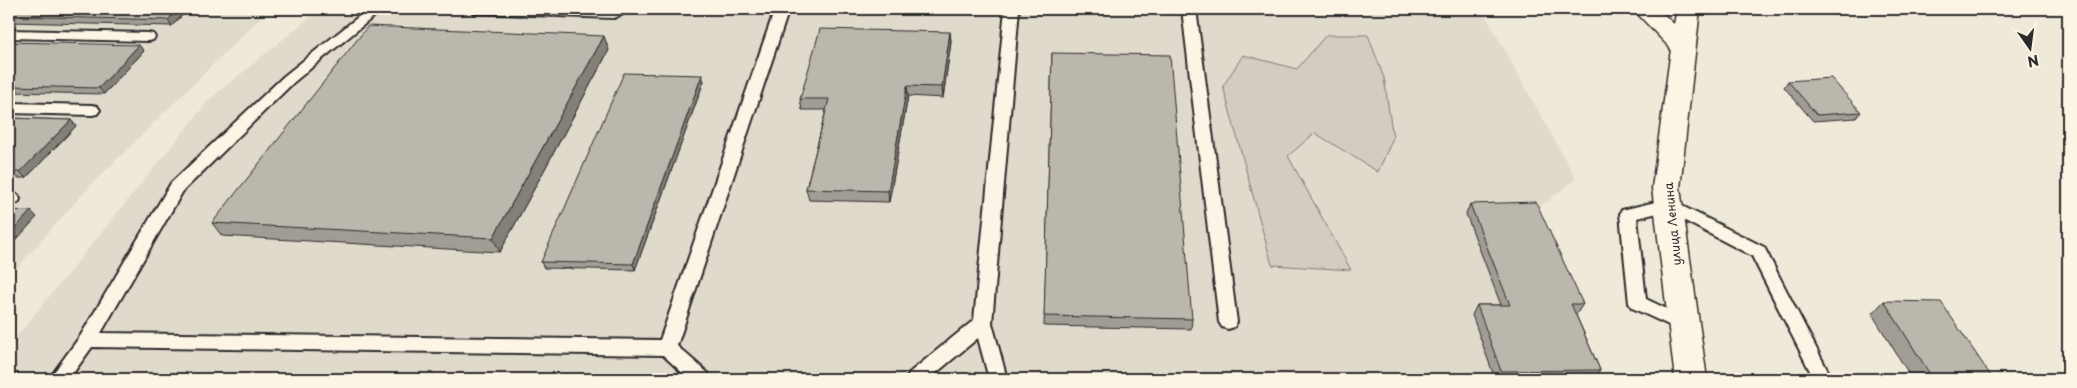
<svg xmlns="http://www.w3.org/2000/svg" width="2077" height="388" font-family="'Playpen Sans',sans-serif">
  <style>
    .built { fill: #e0dacc }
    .green { fill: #d2cdc0; stroke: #7e7c76 }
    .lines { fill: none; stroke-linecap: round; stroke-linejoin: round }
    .lane-casing { stroke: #2b2b2b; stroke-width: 4 }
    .street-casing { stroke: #2b2b2b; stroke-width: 3 }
    .lane { fill: #fcf5e5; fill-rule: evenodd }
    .street { fill: #fcf5e5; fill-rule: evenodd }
    .wall { fill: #a29d94; stroke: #2b2b2b }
    .shaded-wall { fill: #848078; stroke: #2b2b2b }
    .building { fill: #bcb7ac; stroke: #2b2b2b }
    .labels { text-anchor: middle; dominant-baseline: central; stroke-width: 4; stroke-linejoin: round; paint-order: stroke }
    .street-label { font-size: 12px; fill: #2b2b2b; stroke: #fcf5e5 }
  </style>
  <rect width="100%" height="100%" fill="#efe9da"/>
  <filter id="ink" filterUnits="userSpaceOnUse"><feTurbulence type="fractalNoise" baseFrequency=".02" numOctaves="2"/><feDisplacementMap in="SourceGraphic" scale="10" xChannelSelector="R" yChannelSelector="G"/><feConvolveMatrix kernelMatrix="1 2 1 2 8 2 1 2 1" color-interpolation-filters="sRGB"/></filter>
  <g filter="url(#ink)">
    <g class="built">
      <polygon points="9,9 269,9 86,190 9,277"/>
      <polygon points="320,9 1482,9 1576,179 1532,213 1577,315 1566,315 1593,379 9,379 9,341 13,341 210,99"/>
    </g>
    <polygon class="green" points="1326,35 1368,35 1384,78 1393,138 1378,172 1315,133 1288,156 1351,270 1272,265 1223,86 1243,55 1297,69"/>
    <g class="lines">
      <g class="lane-casing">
        <g id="lane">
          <polygon points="368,9 383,9 294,82 183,191 101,333 660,340 775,9 789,9 677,346 708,373 710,379 689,379 663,355 92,347 69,379 49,379 81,335 171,183 284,76"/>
          <polygon points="467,9 612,10 630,9 628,12 614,18 474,13"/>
          <polygon points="1005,9 1019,9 992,323 1007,379 989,379 978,338 929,379 907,379 909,373 974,320"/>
          <polygon points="1182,9 1196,9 1237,322 1234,327 1228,329 1222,327 1219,322"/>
          <polygon points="9,30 148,33 153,34 155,37 153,40 148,41 9,38"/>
          <polygon points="9,103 92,105 97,106 100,110 97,114 92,115 9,113"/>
          <polygon points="9,193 18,195 20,199 18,203 9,205"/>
          <polygon points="1668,199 1764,247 1832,379 1814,379 1752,256 1666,211 1637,218 1646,299 1690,320 1693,325 1690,330 1684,332 1632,308 1629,303 1620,214 1622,210"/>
        </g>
      </g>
      <g class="street-casing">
        <polygon id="street" points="1633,9 1658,9 1674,24 1677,9 1700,9 1680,188 1707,379 1675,379 1652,188 1671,49"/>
      </g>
      <use href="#lane" class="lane"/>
      <use href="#street" class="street"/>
    </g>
    <g class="wall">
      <polygon points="9,9 188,9 172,26 9,22"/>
      <polygon points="950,32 951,42 943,98 908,96 889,202 809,200 806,189 826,110 802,110 800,99"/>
      <polygon points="9,42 144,51 104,94 9,92"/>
      <polygon points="609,50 500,252 222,236 212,223"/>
      <polygon points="1052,53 1192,319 1191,329 1044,326"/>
      <polygon points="704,81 635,270 544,268 541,262"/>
      <polygon points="1788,81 1861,112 1856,118 1813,121 1784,87"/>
      <polygon points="9,118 71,120 76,126 26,178 9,178"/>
      <polygon points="1470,204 1583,304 1576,315 1600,370 1594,379 1495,379 1472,315 1477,305 1501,305 1466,214"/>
      <polygon points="1884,301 1993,379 1912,379 1872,314"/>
    </g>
    <g class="shaded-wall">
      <polygon points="178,9 188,9 172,26 168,20"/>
      <polygon points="950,32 951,42 943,98 942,87"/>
      <polygon points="604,36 609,50 500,252 493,238"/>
      <polygon points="139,45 144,51 104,94 99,88"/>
      <polygon points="702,75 704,81 635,270 633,264"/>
      <polygon points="907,86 908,96 889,202 888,191"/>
      <polygon points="71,120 76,126 26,178 20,172"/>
      <polygon points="31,211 37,217 9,248 9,235"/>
    </g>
    <g class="building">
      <polygon points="9,9 178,9 168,20 9,16"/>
      <polygon points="368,26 604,36 493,238 212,223"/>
      <polygon points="820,29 950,32 942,87 907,86 888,191 806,189 829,99 800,99"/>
      <polygon points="9,42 139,45 99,88 9,86"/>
      <polygon points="1052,53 1170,55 1192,319 1044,316"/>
      <polygon points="624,73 702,75 633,264 541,262"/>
      <polygon points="1831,78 1861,112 1817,115 1788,81"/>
      <polygon points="9,118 71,120 20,172 9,172"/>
      <polygon points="1536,202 1583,304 1571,304 1600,370 1501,371 1477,305 1510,305 1470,204"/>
      <polygon points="9,210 31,211 9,235"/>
      <polygon points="1884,301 1941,302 1993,379 1933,379"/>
    </g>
  </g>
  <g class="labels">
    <g class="street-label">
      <text transform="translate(1672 224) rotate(-96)">улица Ленина</text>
    </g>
  </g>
  <rect width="2077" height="388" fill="none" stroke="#fcf5e5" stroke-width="30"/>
  <rect x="15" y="15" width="2047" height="358" fill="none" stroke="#2b2b2b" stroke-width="2" filter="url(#ink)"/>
  <g transform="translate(2030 48) rotate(166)" stroke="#fcf5e5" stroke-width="4" paint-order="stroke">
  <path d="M0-4L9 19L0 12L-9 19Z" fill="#2b2b2b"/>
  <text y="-8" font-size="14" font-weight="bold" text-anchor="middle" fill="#2b2b2b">N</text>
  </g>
</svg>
